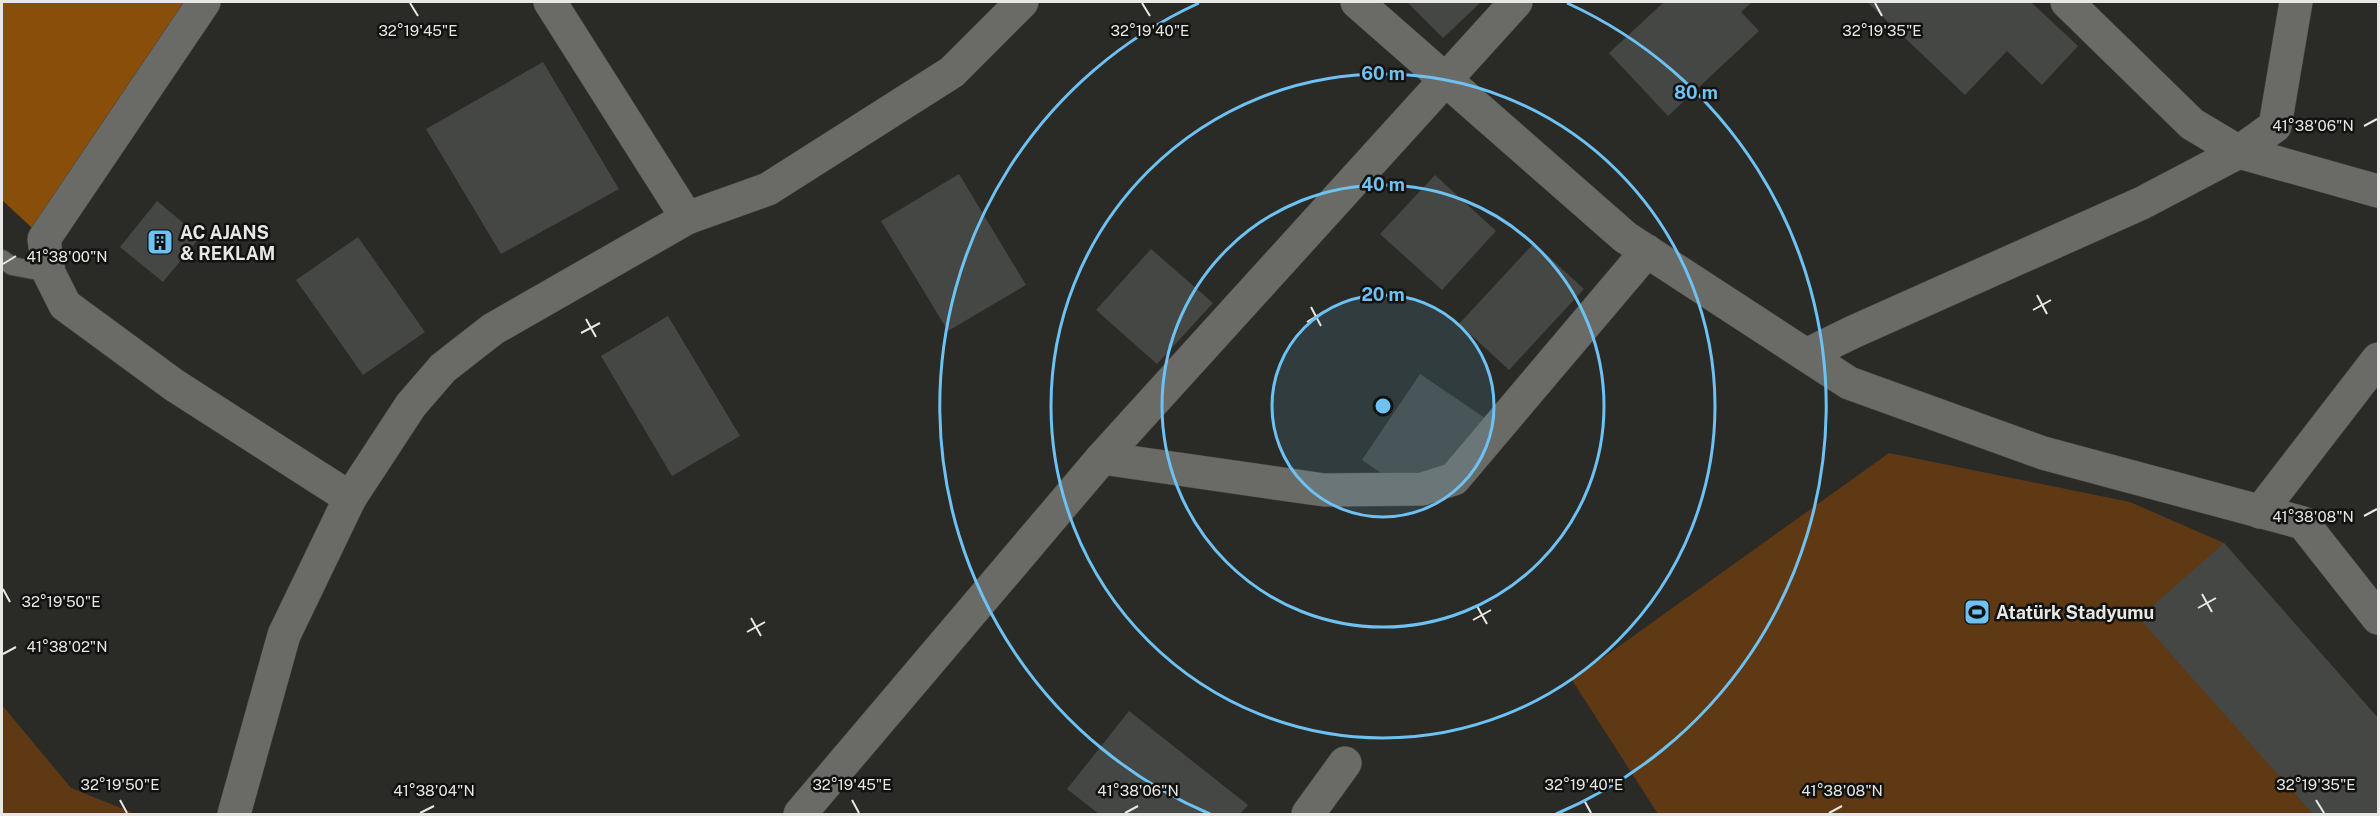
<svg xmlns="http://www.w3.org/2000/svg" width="2380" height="816" font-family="'Public Sans',sans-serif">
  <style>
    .green { fill: #5f3914 }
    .forest { fill: #894e0a }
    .building { fill: #454744 }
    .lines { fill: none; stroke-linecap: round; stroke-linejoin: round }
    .service-casing { stroke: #454642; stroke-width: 20 }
    .minor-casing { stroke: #454642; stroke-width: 34 }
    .secondary-casing { stroke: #454642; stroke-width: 34 }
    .service { stroke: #6a6b66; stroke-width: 18 }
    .minor { stroke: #6a6b66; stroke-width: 33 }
    .secondary { stroke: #6a6b66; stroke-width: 33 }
    .ticks { fill: none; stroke: #e7e7e5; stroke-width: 2 }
    .ring { fill: none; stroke: #6dc2f3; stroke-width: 3 }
    .labels { text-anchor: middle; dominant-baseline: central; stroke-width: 5; stroke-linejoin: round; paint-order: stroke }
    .poi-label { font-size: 18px; font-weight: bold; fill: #e7e7e5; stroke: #121311; text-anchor: start }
    .ticks-label { font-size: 15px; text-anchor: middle; fill: #e7e7e5; stroke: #121311; stroke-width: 5; stroke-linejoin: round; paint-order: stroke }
    .centre { fill: #6dc2f3; stroke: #121311; stroke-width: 3 }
    .ring-label { font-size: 18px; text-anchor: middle; font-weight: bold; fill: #6dc2f3; stroke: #121311; stroke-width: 5; stroke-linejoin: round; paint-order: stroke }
  </style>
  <rect width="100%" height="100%" fill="#2a2a26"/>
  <g class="green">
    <polygon points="1889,453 2130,502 2224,543 2378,718 2378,814 1658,814 1572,680"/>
    <polygon points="2,705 71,788 136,814 2,814"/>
  </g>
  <polygon class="forest" points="2,2 206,2 44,239 2,200"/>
  <g class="building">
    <polygon points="1407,2 1481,2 1443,38"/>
    <polygon points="1664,2 1752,2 1741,12 1759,31 1668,116 1609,53"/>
    <polygon points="1867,2 2031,2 2078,46 2042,85 2007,51 1965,95"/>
    <polygon points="543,62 619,189 501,254 426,129"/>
    <polygon points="959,174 1026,285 948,331 881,221"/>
    <polygon points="1435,175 1496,231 1442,290 1380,234"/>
    <polygon points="157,201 200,237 163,282 120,247"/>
    <polygon points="358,237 425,332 363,375 296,280"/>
    <polygon points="1534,243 1584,289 1509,370 1459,324"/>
    <polygon points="1151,249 1213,303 1157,364 1096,310"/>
    <polygon points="668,316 740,436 672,476 601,356"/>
    <polygon points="1420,374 1485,418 1427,504 1362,460"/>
    <polygon points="2224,543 2378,718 2378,814 2313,814 2139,618"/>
    <polygon points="1129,711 1248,805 1240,814 1099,814 1067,789"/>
  </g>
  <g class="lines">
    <g class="service-casing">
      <polyline id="service" points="2,259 12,266 49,273"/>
    </g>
    <g class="minor-casing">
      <g id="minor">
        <polyline points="204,2 44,239 49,273 65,305 174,385 350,498"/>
        <polyline points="550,2 687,218"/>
        <polyline points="1357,2 1625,237 1849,383 2043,453 2303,523 2378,618"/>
        <polyline points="2067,2 2192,124 2239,152 2378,191"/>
        <polyline points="1806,355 1853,332 2142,203 2239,152 2275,126 2296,2"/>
        <polyline points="1102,458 1324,490 1422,489 1454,479 1647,251"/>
        <polyline points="2260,512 2378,359"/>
        <polyline points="800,814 1102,458 1516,2"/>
        <polyline points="1308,814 1345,763"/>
      </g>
    </g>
    <g class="secondary-casing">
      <polyline id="secondary" points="234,814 284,635 350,498 411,405 443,368 493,329 687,218 768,189 952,72 1022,2"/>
    </g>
    <use href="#service" class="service"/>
    <use href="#minor" class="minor"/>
    <use href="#secondary" class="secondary"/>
  </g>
  <path class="ticks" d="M410 3 418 16M1142 3 1150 16M1875 3 1882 16M2364 126 2377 119M3 264 16 256M2037 295 2047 314M1311 307 1321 326M2033 310 2051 300M586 319 596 337M1307 322 1325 311M581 333 600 323M2364 516 2377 509M3 589 10 602M2202 594 2212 612M1477 606 1487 624M2198 608 2216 598M751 618 761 636M1473 620 1491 610M747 632 765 622M3 654 16 647M120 800 127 813M852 800 859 813M1584 800 1591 813M2316 800 2324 813M420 813 434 806M1125 813 1138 806M1829 813 1842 806"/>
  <circle cx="1383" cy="406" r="111" fill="#6dc2f3" fill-opacity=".12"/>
  <g class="ring">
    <circle cx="1383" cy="406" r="111"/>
    <circle cx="1383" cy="406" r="221"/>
    <circle cx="1383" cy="406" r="332"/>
    <path d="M1210 814A443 443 0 0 1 1199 3M1567 3A443 443 0 0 1 1556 814"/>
  </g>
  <defs>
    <g id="building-square" transform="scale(1.35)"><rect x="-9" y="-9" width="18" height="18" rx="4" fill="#6dc2f3" stroke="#121311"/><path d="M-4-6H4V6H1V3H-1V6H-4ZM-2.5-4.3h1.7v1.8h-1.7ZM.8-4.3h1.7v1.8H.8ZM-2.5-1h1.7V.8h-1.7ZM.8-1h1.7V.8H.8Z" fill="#111"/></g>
    <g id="stadium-square" transform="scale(1.35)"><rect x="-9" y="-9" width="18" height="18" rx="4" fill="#6dc2f3" stroke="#121311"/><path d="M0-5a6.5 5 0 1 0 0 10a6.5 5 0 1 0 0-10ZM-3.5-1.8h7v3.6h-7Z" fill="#111"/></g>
  </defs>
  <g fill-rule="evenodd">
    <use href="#building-square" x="160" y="242"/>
    <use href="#stadium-square" x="1977" y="612"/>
  </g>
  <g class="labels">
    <g class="poi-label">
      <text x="180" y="232">AC AJANS<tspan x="180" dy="21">&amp; REKLAM</tspan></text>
      <text x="1996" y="612">Atatürk Stadyumu</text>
    </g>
  </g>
  <g class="ticks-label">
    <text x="418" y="36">32°19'45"E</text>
    <text x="1150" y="36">32°19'40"E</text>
    <text x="1882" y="36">32°19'35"E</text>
    <text x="2313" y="131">41°38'06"N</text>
    <text x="67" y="262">41°38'00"N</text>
    <text x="2313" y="522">41°38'08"N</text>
    <text x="61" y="607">32°19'50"E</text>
    <text x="67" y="652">41°38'02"N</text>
    <text x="120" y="790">32°19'50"E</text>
    <text x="852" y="790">32°19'45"E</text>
    <text x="1584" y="790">32°19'40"E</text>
    <text x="2316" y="790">32°19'35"E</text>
    <text x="434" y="796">41°38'04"N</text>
    <text x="1138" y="796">41°38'06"N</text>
    <text x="1842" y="796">41°38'08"N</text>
  </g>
  <circle cx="1383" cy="406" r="9" class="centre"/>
  <g class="ring-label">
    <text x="1383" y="80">60 m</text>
    <text x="1696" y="99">80 m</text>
    <text x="1383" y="191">40 m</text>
    <text x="1383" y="301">20 m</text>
  </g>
  <rect width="2380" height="816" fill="none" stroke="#e7e7e5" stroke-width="6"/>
</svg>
